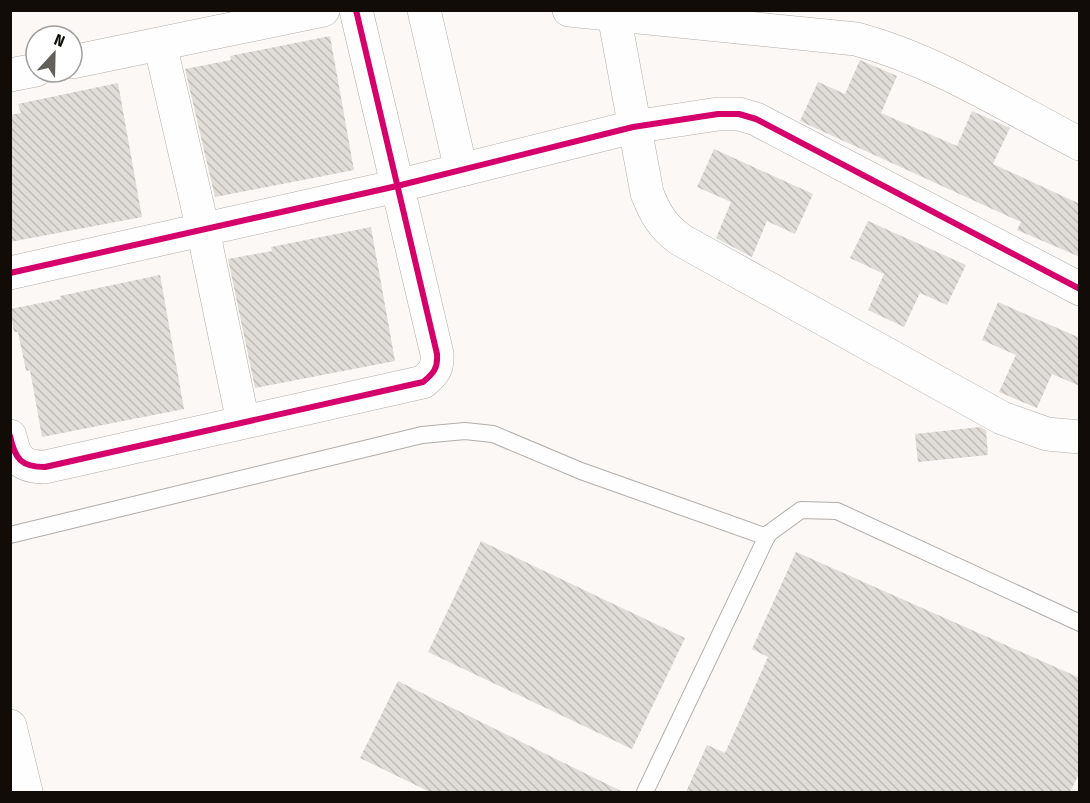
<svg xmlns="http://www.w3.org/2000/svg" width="1090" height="803" font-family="'Fira Sans Condensed',sans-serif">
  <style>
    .building { fill: url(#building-back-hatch) }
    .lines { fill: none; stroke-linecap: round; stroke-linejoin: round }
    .lane-casing { stroke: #b1adaa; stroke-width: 18 }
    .street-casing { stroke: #b1adaa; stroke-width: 34 }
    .lane { stroke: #fefefe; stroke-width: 16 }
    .street { stroke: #fefefe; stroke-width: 33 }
    .cycleway-casing { stroke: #fff; stroke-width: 10 }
    .cycleway { stroke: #d6006c; stroke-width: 6 }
  </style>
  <defs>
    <pattern id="building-back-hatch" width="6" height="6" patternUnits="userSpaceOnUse" patternTransform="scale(1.5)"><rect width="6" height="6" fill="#e0dcd8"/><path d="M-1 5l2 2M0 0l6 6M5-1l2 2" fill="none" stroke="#bfbcb8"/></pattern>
  </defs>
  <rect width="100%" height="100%" fill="#fbf8f5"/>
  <g class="building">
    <polygon points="330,36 354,170 215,197 185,69 231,60 230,56"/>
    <polygon points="860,60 897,76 881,113 957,146 972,111 1010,128 993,164 1080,204 1080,257 1017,230 1021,222 800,121 818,82 845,94"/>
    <polygon points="118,83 142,217 10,242 10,115 21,113 18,104"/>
    <polygon points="714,149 813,194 795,234 767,221 752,257 716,238 731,202 697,187"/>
    <polygon points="868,221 966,265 947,305 920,293 904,327 868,310 884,274 850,258"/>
    <polygon points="371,227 395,361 255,388 228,259 272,251 271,247"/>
    <polygon points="160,275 184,409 42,437 30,370 26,371 18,332 14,332 10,309 61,299 60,296"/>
    <polygon points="998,302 1080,338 1080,386 1052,374 1037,408 999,392 1016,355 982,340"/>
    <polygon points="980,427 986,430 988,455 918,462 915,434"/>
    <polygon points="481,541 685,638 632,749 428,652"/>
    <polygon points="796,552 1080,678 1080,772 1070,792 686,792 707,745 725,753 768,657 752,649"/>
    <polygon points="398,681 420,692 623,792 430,792 360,758"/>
  </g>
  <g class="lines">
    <g class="lane-casing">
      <g id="lane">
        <polyline points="10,535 422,435 465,431 493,434 581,471 767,537"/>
        <polyline points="645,792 768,534 801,510 837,511 1080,623"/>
      </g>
    </g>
    <g class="street-casing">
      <g id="street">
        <polyline points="424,10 461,170"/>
        <path d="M569 10 856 39C935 60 1007 106 1080 144"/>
        <path d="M614 15 647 193C655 214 663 227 681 240L1002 418 1047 434 1080 437"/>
        <polyline points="160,44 203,230 243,422"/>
        <polyline points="72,62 323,10"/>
        <polyline points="10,75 36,70"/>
        <polyline points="10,273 397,186 633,127 718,114 739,114 756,119 1080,289"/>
        <path d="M10 436C15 459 21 467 45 467L423 382C434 373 438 368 437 354L356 10"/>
        <polyline points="10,726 26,792"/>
      </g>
    </g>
    <use href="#lane" class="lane"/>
    <use href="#street" class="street"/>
    <g class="cycleway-casing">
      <g id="cycleway">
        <polyline points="10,273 397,186 633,127 718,114 739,114 756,119 1080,289"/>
        <path d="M10 436C15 459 21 467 45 467L423 382C434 373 438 368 437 354L356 10"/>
      </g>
    </g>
    <use href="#cycleway" class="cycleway"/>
  </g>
  <rect width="1090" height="803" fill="none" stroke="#110c08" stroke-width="24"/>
  <g transform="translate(54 54) rotate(22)"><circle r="28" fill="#ffffff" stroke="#a09e9c" stroke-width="1.5"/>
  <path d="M0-4.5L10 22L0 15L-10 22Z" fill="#635f5b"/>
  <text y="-9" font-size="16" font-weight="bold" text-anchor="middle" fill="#110c08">N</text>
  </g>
</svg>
